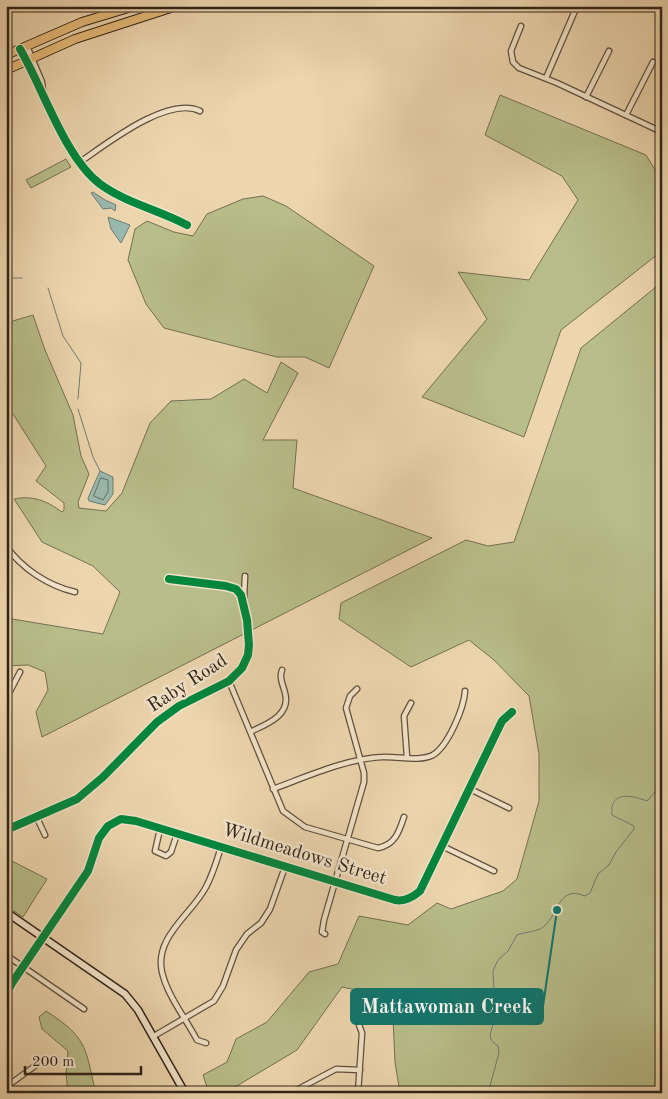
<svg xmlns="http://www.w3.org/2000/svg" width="668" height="1099" font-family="'Old Standard TT',serif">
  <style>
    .green { fill: #b8be8a; stroke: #747052 }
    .water { fill: #99b9af; stroke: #6f7d73 }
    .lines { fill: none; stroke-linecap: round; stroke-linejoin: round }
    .shore { stroke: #646e64; stroke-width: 1 }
    .stream { stroke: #6f7d73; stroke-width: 1 }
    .street-casing { stroke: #5f503e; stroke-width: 7 }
    .secondary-casing { stroke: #302319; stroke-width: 9 }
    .highway-casing { stroke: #302319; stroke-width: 10 }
    .street { stroke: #f3e4ca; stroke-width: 4.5 }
    .secondary { stroke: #f3e4ca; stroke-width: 6 }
    .highway { stroke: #e6bb77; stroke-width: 8 }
    .cycleway-casing { stroke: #f3e4ca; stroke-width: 11 }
    .cycleway { stroke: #00873e; stroke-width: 8 }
    .labels { text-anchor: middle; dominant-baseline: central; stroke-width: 5; stroke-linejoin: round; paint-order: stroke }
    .street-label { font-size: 19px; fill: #302319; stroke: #f3e4ca }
    .leader { fill: none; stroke: #0f766e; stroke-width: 2 }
    .callout-dot { fill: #0f766e; stroke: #f3e4ca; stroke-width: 2 }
    .callout { fill: #0f766e; stroke: #0f766e; stroke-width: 2 }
    .callout-label { font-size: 20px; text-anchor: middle; font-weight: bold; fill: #fff }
  </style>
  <rect width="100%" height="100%" fill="#edd6ae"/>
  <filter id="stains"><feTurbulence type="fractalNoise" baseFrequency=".004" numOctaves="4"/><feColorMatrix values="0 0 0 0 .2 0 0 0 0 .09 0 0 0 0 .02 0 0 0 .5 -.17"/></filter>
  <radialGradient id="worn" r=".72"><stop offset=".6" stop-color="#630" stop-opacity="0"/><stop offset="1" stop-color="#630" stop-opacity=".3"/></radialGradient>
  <g class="green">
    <polygon points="500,95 646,155 662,181 662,251 561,330 524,437 422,397 487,319 458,272 529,280 578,200 562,176 485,135"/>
    <polygon points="66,159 71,167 31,188 26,180"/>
    <polygon points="263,196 286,206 374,266 329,368 305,357 277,357 164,328 146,304 128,260 135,229 147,221 174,232 193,236 207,214 243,199"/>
    <polygon points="662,282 662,1093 400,1093 395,1062 392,998 342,987 297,1050 225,1093 209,1093 203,1075 227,1062 236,1039 267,1022 309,972 338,964 359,916 408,925 437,903 451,909 503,891 517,879 539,801 539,754 529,696 494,660 469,640 411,667 339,619 341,603 466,540 488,546 514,542 581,348"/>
    <path d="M33 315 45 350 73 415 81 456 89 474 78 502 79 508 106 511 122 493 150 423 171 401 211 399 244 379 267 393 281 362 298 373 263 440H297L293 488 432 538 42 737 36 712 48 690 45 672 28 665 6 666V618L103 634 120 592 93 566 42 542 14 499C33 495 47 501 62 512L64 510V503L36 481 46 466 6 403V323Z"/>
    <polygon points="6,858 47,879 23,917 6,906"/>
    <path d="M46 1011C86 1037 85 1045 95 1090L101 1093H68L66 1073 68 1051 42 1029 39 1017Z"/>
  </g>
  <g class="water">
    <polygon points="93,192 105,200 116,205 115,211 111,208 103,209 91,193"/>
    <polygon points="108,217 130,225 121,243 111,229"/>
    <polygon points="100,471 113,477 113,494 105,505 89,501 88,498"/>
  </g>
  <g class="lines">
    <polygon class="shore" points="101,478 108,480 108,492 103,500 94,496"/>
    <g class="stream">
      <polyline points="6,278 22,278"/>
      <polyline points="48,288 63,336 81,363 78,399"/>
      <polyline points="78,409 93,457 100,471"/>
      <path d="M488 1093 499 1053 498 1046C485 1038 492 1032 494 1020L488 1009 494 990 493 971 498 960 508 951 517 935C525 932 534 932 540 929 560 918 556 884 585 896L590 893 598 874 609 865 616 852 634 829V826L612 815C609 789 634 796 647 801L662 784"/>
    </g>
    <g class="street-casing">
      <g id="street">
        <polyline points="521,26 511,51 513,62 519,68 557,83 662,132"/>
        <polyline points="27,46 42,82 43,91"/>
        <path d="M20 49C43 88 65 158 100 184 126 203 159 210 187 225"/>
        <polyline points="546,78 577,6"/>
        <polyline points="586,97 609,51"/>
        <polyline points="626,115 653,62"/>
        <path d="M80 162C105 145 168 95 200 111"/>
        <polyline points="6,444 6,451"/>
        <path d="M6 546C22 569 49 586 75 592"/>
        <polyline points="244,598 245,576"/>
        <path d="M229 681 283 811 305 827 378 848C395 845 399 832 404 817"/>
        <polyline points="6,699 20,672"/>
        <path d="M252 731C267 724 291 715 285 693 283 684 279 679 282 670"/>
        <polyline points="407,757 404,716 411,703"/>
        <path d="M273 789C306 777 348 758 383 757 398 756 419 762 433 755 448 746 464 708 465 691"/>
        <polyline points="470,789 509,808"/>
        <polyline points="37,818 45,835"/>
        <polyline points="160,829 155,851 166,856 171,852 177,834"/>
        <polyline points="6,830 77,799 103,777 157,722 179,706 229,681 242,668 248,655 249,645 247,620 241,595 236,589 226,586 169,579"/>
        <polyline points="442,846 494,871"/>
        <polyline points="325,934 322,932 324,920 364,782 364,773 346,708 350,696 357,689"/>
        <polyline points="6,955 84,1009"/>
        <path d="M6 995 12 983 88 871 99 838 108 826 121 819 136 821 395 900C405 902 413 897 420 891L502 721 512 712"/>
        <polyline points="358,1022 362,1033 358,1093"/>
        <polyline points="154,1036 214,1001 223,986 236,950 247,934 261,923 270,909 285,867"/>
        <path d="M206 1043 197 1040C186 1019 167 995 162 972 154 937 192 914 206 887 213 874 217 860 221 847"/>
        <polyline points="6,1087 39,1063"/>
        <polyline points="291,1093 336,1069 360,1070"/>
      </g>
    </g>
    <g class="secondary-casing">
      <polyline id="secondary" points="6,912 125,994 138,1010 185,1093"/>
    </g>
    <g class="highway-casing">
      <g id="highway">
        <polyline points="6,55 82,22 135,6"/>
        <polyline points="6,70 75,39 177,6"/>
      </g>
    </g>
    <use href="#street" class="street"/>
    <use href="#secondary" class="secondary"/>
    <use href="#highway" class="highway"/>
    <g class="cycleway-casing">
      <g id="cycleway">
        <path d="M20 49C43 88 65 158 100 184 126 203 159 210 187 225"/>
        <polyline points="6,830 77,799 103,777 157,722 179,706 229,681 242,668 248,655 249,645 247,620 241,595 236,589 226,586 169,579"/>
        <path d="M6 995 12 983 88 871 99 838 108 826 121 819 136 821 395 900C405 902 413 897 420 891L502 721 512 712"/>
      </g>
    </g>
    <use href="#cycleway" class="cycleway"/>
  </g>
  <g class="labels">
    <g class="street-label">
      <text transform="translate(188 684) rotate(-33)">Raby Road</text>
      <text transform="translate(304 855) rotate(17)">Wildmeadows Street</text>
    </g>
  </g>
  <path class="leader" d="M557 910L543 1006"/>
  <circle class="callout-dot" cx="557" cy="910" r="5"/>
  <rect class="callout" x="351" y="989" width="192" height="35" rx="5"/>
  <g class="callout-label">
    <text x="447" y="1013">Mattawoman Creek</text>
  </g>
  <rect width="668" height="1099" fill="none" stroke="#edd6ae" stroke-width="25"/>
  <rect x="8" y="8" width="653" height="1084" fill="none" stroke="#302319" stroke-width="2.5"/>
  <rect x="12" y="12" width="643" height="1074" fill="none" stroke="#302319"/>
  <path d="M25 1066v8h116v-8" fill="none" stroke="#302319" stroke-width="2.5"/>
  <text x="32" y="1066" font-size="15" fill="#302319" stroke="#f3e4ca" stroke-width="4" paint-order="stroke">200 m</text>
  <rect width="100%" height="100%" filter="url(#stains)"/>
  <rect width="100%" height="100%" fill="url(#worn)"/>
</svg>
